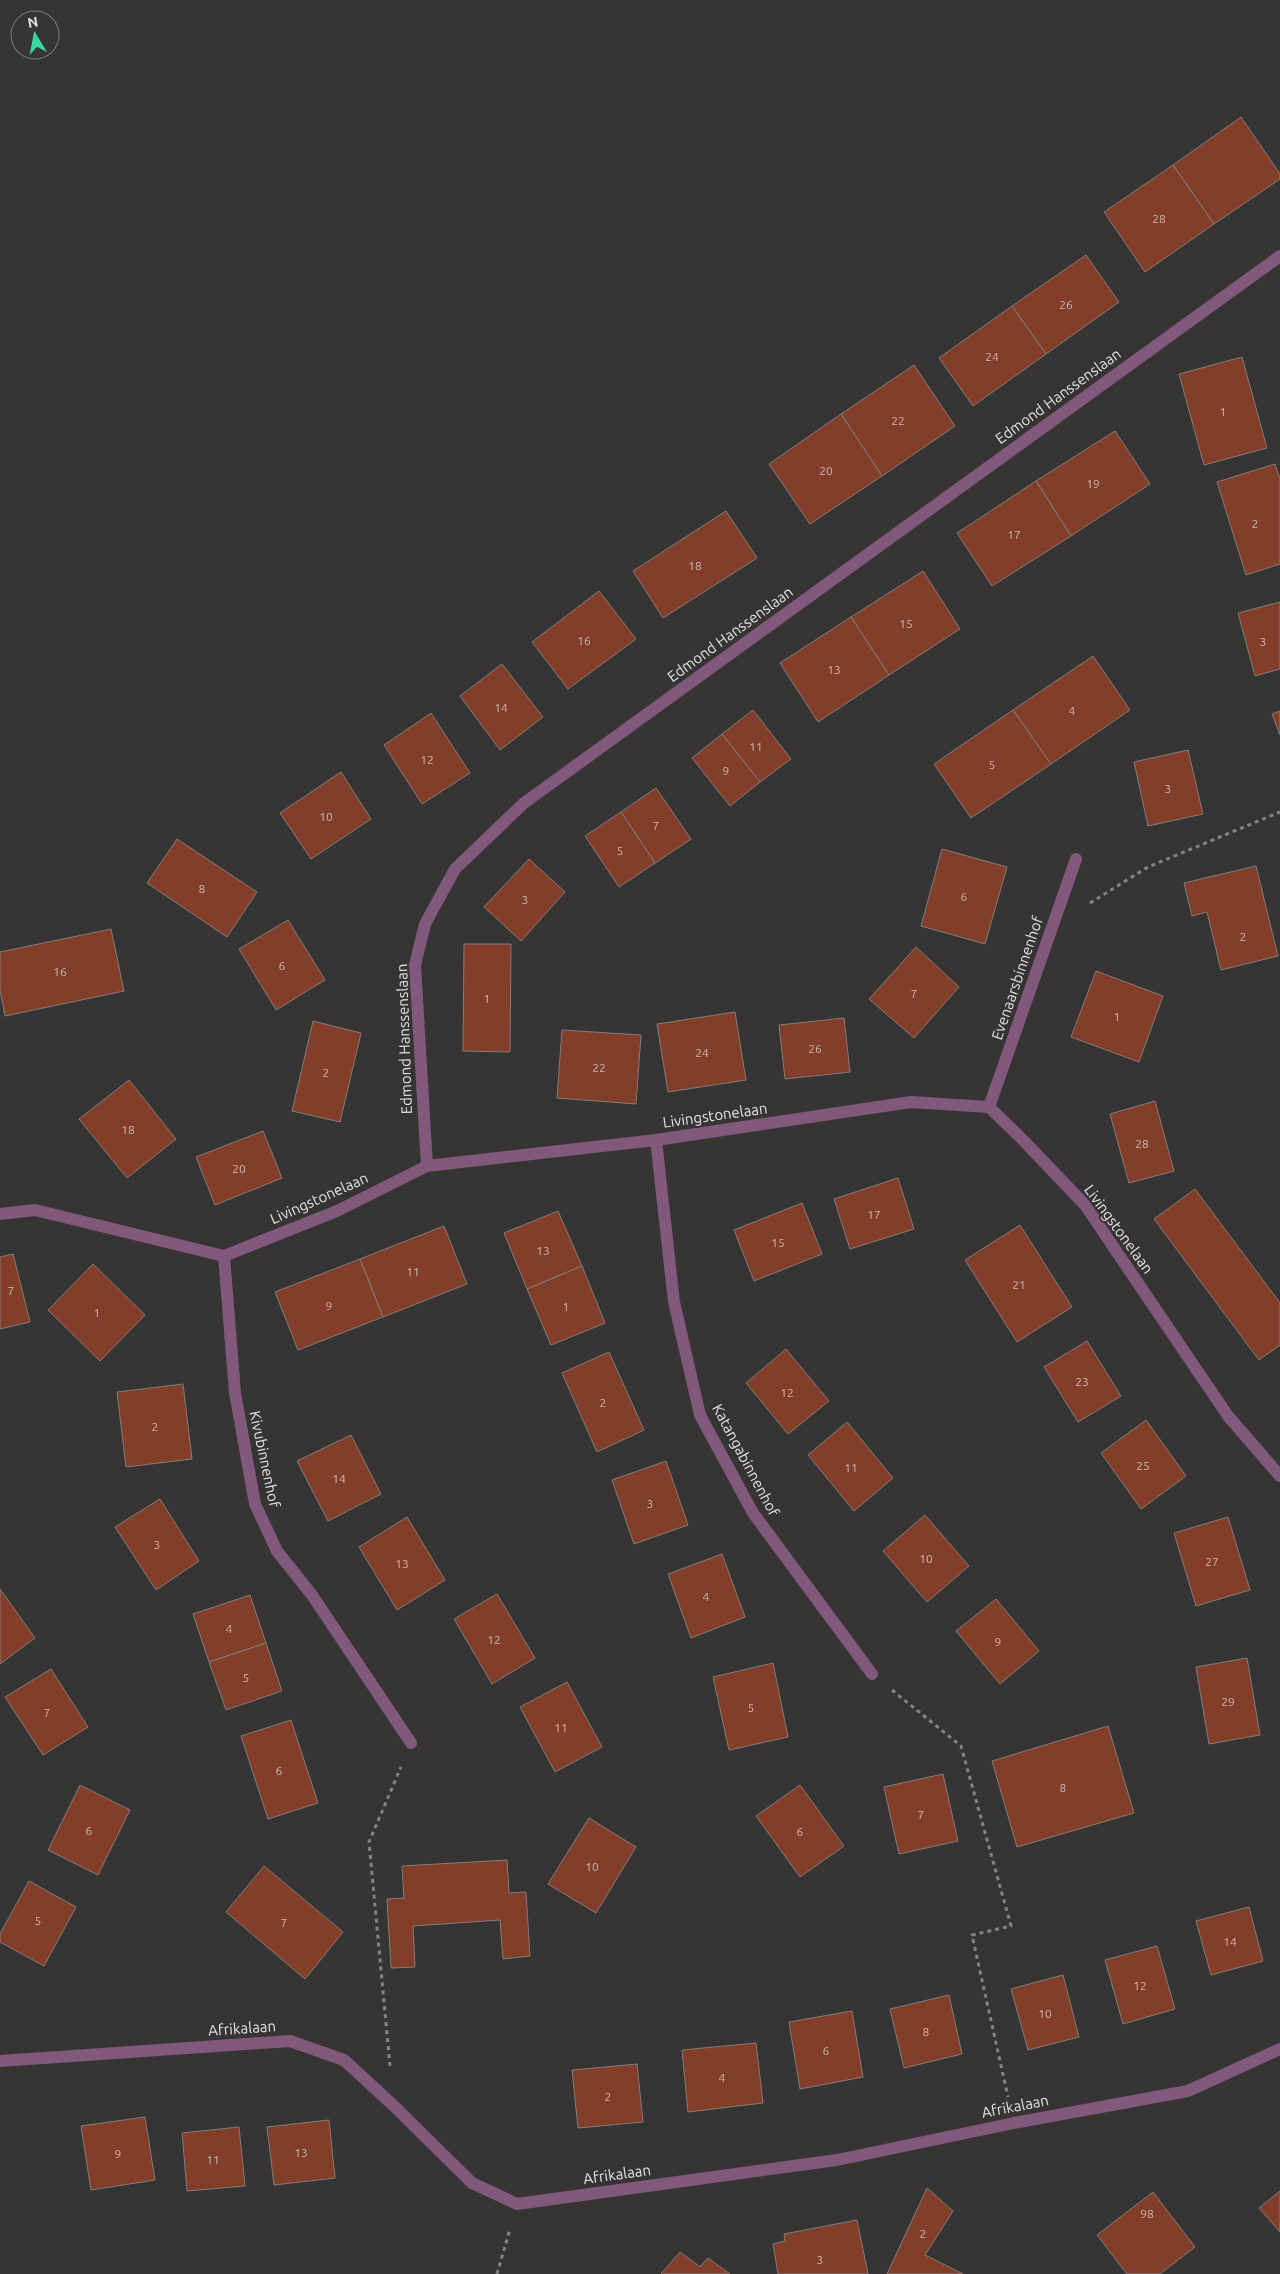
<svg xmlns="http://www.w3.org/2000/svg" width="1280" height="2274" font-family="Ubuntu,sans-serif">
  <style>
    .building { fill: #833e2a; stroke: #827e7d }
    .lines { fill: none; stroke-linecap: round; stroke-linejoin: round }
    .path { stroke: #868383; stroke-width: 3; stroke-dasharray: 4 4; stroke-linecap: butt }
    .minor { stroke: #81597c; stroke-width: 12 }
    .labels { text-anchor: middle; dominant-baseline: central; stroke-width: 4; stroke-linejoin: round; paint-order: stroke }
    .number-label { font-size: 12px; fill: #ccb9b5 }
    .street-label { font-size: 15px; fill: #e5e2e3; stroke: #373434 }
  </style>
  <rect width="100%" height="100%" fill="#373434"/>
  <g class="building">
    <polygon points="1241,117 1280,174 1280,179 1214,224 1173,165"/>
    <polygon points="1173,165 1214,224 1145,272 1104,212"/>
    <polygon points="1086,255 1119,302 1046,354 1012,306"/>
    <polygon points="1012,306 1046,354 973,406 939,358"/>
    <polygon points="1242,357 1267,448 1204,465 1179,374"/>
    <polygon points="914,365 955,426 882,476 841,414"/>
    <polygon points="841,414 882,476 810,524 769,464"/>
    <polygon points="1115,431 1150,484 1071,536 1036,481"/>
    <polygon points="1275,464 1280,479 1280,564 1246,575 1217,482"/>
    <polygon points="1036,481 1071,536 992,586 957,533"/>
    <polygon points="726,511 757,558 663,618 633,571"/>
    <polygon points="923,571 960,629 889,675 851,617"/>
    <polygon points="599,591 636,639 568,689 532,642"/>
    <polygon points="1280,602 1280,669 1255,676 1238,613"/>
    <polygon points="851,617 889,675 818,722 780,663"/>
    <polygon points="1093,656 1130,710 1051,764 1013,710"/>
    <polygon points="502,664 543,717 500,750 460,696"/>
    <polygon points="753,710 791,759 760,782 722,734"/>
    <polygon points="1013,710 1051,764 971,818 934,764"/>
    <polygon points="1280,711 1280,735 1272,714"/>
    <polygon points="431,713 470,773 422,804 384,745"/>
    <polygon points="722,734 760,782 730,806 692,758"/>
    <polygon points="1188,750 1203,814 1148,826 1134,762"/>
    <polygon points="341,772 371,819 311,859 280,813"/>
    <polygon points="656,788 691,839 655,863 621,812"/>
    <polygon points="621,812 655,863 619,887 585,836"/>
    <polygon points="177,839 257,892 227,937 147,883"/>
    <polygon points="942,849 1007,867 985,944 921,926"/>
    <polygon points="529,859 565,892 521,941 484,907"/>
    <polygon points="1256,866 1278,956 1221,970 1207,912 1192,916 1184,883"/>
    <polygon points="288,920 325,980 276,1010 239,949"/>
    <polygon points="111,929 124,991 5,1016 0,990 0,952"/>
    <polygon points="464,944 511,944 510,1052 463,1051"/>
    <polygon points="916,947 959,987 914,1038 869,999"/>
    <polygon points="1096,971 1163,996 1139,1062 1071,1037"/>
    <polygon points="735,1012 746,1080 668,1092 657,1024"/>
    <polygon points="844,1018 850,1072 785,1079 779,1025"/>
    <polygon points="313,1021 361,1033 340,1122 292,1111"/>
    <polygon points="562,1030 641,1035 636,1104 557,1098"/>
    <polygon points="129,1080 176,1139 127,1178 79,1119"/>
    <polygon points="1155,1101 1174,1171 1129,1183 1110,1114"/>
    <polygon points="263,1131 282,1178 215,1205 196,1157"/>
    <polygon points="898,1178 914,1229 850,1249 834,1199"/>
    <polygon points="1195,1189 1280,1303 1280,1345 1259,1360 1154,1219"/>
    <polygon points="802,1203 822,1254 754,1281 734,1230"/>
    <polygon points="558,1211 582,1266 527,1289 504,1233"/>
    <polygon points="1020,1225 1072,1307 1017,1342 965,1260"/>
    <polygon points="444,1226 467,1284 383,1317 360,1259"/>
    <polygon points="13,1254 30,1322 0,1329 0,1257"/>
    <polygon points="360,1259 383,1317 298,1350 275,1292"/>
    <polygon points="93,1264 145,1315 100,1361 48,1310"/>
    <polygon points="582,1266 605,1323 551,1345 527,1289"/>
    <polygon points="1087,1341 1121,1396 1078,1422 1044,1367"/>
    <polygon points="786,1349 829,1401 788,1434 746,1383"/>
    <polygon points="609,1352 644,1430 597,1452 562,1373"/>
    <polygon points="183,1384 192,1459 126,1467 117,1392"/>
    <polygon points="1146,1420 1186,1476 1141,1509 1101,1453"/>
    <polygon points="847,1422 893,1478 854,1511 808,1455"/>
    <polygon points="351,1435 381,1494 328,1521 297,1461"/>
    <polygon points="666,1461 688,1525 634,1544 612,1480"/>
    <polygon points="160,1499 199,1561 156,1590 115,1527"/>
    <polygon points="925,1515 969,1566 927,1602 883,1551"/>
    <polygon points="407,1517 445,1580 397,1610 359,1547"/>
    <polygon points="1228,1517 1250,1590 1196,1606 1174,1533"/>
    <polygon points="722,1554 745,1617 691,1638 668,1574"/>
    <polygon points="0,1589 35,1638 0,1664"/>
    <polygon points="497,1594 535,1658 492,1684 454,1619"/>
    <polygon points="250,1595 266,1643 209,1662 193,1614"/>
    <polygon points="996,1599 1039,1651 1000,1684 956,1631"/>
    <polygon points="266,1643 282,1691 226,1710 209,1662"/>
    <polygon points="1247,1658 1260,1735 1209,1744 1196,1667"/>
    <polygon points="773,1663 788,1737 729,1750 713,1677"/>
    <polygon points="51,1669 88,1727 43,1755 5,1697"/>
    <polygon points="567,1682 602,1747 555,1772 520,1707"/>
    <polygon points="291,1720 318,1803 268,1819 241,1736"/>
    <polygon points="1108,1726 1134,1813 1017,1847 992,1761"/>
    <polygon points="943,1774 958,1841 899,1854 884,1787"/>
    <polygon points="80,1785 130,1810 98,1875 48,1850"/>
    <polygon points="800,1785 844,1846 800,1877 756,1816"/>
    <polygon points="589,1818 636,1847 596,1913 548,1884"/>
    <polygon points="507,1860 509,1893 526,1892 530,1956 503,1959 500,1920 413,1926 415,1967 391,1968 387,1899 404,1898 402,1866"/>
    <polygon points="264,1866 343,1932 305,1979 226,1912"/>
    <polygon points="29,1881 76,1907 44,1966 0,1942 0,1934"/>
    <polygon points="1249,1907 1263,1961 1211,1975 1196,1921"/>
    <polygon points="1157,1946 1175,2009 1123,2024 1105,1960"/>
    <polygon points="1063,1975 1079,2037 1028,2050 1011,1989"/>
    <polygon points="949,1995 962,2054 904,2068 890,2009"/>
    <polygon points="852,2011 863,2077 800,2089 789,2022"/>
    <polygon points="756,2043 763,2103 688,2112 682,2050"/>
    <polygon points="637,2064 643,2122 578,2128 572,2070"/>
    <polygon points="145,2117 155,2180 91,2190 81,2126"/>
    <polygon points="329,2120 335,2178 274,2185 267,2127"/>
    <polygon points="239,2127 245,2186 187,2191 182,2133"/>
    <polygon points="927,2188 953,2211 925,2255 963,2274 887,2274"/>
    <polygon points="1280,2191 1280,2232 1259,2208"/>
    <polygon points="1153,2192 1195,2247 1160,2274 1127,2274 1097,2235"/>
    <polygon points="857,2220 868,2274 778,2274 773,2244 785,2241 784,2234"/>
    <polygon points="680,2252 700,2267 708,2258 730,2274 661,2274"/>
  </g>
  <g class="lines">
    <g class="path">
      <polyline points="1090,903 1148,867 1280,812"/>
      <polyline points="892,1690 961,1746 1011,1926 972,1935 1008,2097"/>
      <polyline points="390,2066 369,1842 401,1767"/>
      <polyline points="497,2274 510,2229"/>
    </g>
    <g class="minor">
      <polyline points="989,1107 1076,859"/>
      <polyline points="656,1140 674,1302 700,1415 753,1513 872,1674"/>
      <polyline points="427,1166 415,965 425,924 455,869 524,803 1280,256"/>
      <polyline points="0,1214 35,1210 224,1256 337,1211 427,1166 656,1140 911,1102 989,1107 1024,1141 1085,1205 1228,1416 1280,1476"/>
      <polyline points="224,1256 235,1393 255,1504 277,1551 312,1595 411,1743"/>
      <polyline points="0,2061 290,2041 344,2060 394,2106 472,2183 517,2204 837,2160 1014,2123 1188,2091 1280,2049"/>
    </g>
  </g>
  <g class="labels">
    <g class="number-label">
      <text x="1159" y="218">28</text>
      <text x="1066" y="304">26</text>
      <text x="992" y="356">24</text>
      <text x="1223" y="411">1</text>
      <text x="898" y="420">22</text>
      <text x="826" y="470">20</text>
      <text x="1093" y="483">19</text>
      <text x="1255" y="523">2</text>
      <text x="1014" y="534">17</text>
      <text x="695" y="565">18</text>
      <text x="906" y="623">15</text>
      <text x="584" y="640">16</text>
      <text x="1263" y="641">3</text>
      <text x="834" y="669">13</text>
      <text x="501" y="707">14</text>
      <text x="1072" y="710">4</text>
      <text x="756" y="746">11</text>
      <text x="427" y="759">12</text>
      <text x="992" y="764">5</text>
      <text x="726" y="770">9</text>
      <text x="1168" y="788">3</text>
      <text x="326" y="816">10</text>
      <text x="656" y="825">7</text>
      <text x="620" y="850">5</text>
      <text x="202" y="888">8</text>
      <text x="964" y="896">6</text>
      <text x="525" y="899">3</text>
      <text x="1243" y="936">2</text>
      <text x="282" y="965">6</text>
      <text x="60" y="971">16</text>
      <text x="914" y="993">7</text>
      <text x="487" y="998">1</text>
      <text x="1117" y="1016">1</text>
      <text x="815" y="1048">26</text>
      <text x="702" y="1052">24</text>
      <text x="599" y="1067">22</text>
      <text x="326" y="1072">2</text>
      <text x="128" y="1129">18</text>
      <text x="1142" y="1143">28</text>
      <text x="239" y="1168">20</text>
      <text x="874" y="1214">17</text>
      <text x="778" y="1242">15</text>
      <text x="543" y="1250">13</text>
      <text x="413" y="1271">11</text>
      <text x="1019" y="1284">21</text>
      <text x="11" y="1290">7</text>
      <text x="329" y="1305">9</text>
      <text x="566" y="1306">1</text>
      <text x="97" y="1312">1</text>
      <text x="1082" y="1381">23</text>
      <text x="787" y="1392">12</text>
      <text x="603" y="1402">2</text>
      <text x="155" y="1426">2</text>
      <text x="1143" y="1465">25</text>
      <text x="851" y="1467">11</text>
      <text x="339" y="1478">14</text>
      <text x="650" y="1503">3</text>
      <text x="157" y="1544">3</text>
      <text x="926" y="1558">10</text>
      <text x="1212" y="1561">27</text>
      <text x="402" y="1563">13</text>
      <text x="706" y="1596">4</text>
      <text x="229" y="1628">4</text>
      <text x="494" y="1639">12</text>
      <text x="998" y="1641">9</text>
      <text x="246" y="1677">5</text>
      <text x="1228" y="1701">29</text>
      <text x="751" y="1707">5</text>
      <text x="47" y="1712">7</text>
      <text x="561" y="1727">11</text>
      <text x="279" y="1770">6</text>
      <text x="1063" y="1787">8</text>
      <text x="921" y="1814">7</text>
      <text x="89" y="1830">6</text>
      <text x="800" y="1831">6</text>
      <text x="592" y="1866">10</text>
      <text x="38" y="1920">5</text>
      <text x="284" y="1922">7</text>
      <text x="1230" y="1941">14</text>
      <text x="1140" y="1985">12</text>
      <text x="1045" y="2013">10</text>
      <text x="926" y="2031">8</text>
      <text x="826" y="2050">6</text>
      <text x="722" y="2077">4</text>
      <text x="608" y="2096">2</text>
      <text x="301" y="2152">13</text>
      <text x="118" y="2153">9</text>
      <text x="213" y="2159">11</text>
      <text x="1147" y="2213">98</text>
      <text x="923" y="2233">2</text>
      <text x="820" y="2259">3</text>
    </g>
    <g class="street-label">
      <text transform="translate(1058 396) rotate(-36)">Edmond Hanssenslaan</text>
      <text transform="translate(730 634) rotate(-36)">Edmond Hanssenslaan</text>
      <text transform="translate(1017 978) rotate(-71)">Evenaarsbinnenhof</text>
      <text transform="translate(404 1039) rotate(-92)">Edmond Hanssenslaan</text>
      <text transform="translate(715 1115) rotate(-8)">Livingstonelaan</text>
      <text transform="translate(319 1198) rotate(-24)">Livingstonelaan</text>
      <text transform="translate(1119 1229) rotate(54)">Livingstonelaan</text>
      <text transform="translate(265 1459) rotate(78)">Kivubinnenhof</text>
      <text transform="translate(746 1460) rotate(62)">Katangabinnenhof</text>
      <text transform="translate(242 2028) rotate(-4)">Afrikalaan</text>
      <text transform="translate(1015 2106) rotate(-11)">Afrikalaan</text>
      <text transform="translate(617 2174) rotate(-8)">Afrikalaan</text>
    </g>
  </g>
  <g transform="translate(35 35) rotate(350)"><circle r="24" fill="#373434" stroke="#7d7a7a"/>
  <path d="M0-4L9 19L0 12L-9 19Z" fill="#3bd4a4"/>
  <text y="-8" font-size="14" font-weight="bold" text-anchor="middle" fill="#e5e2e3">N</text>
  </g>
</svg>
